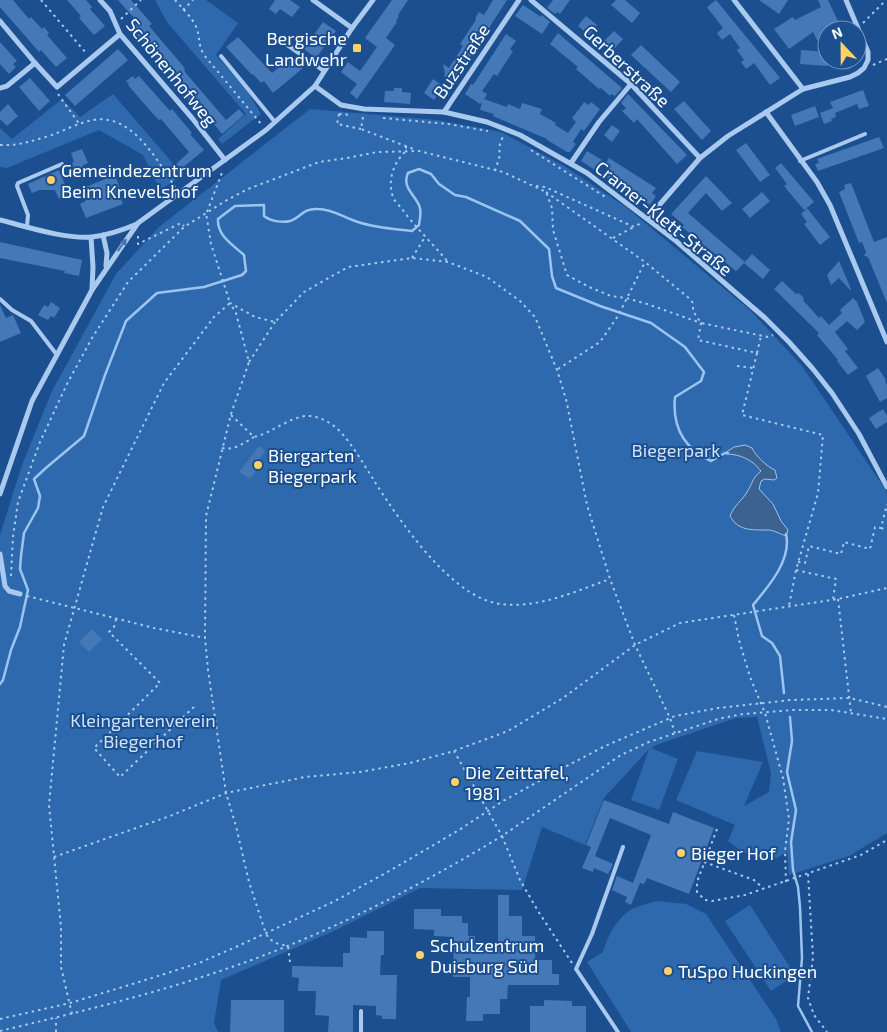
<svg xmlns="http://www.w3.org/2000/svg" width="887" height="1032" font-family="'Exo 2',sans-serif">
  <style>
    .green { fill: #2e69ad }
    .water { fill: #3c6290; stroke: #9cc4f0 }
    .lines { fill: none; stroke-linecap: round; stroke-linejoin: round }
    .stream { stroke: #9cc4f0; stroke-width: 2.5 }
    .building { fill: #4478b7 }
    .path { stroke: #a9c9ee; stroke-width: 2; stroke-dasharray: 2.5 4; stroke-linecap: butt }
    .service { stroke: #a9c9ee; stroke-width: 4 }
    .minor { stroke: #a9c9ee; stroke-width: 5 }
    .oneway { fill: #4674ac }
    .poi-dot { fill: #ffd166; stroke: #1b4f8f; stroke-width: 2 }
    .labels { text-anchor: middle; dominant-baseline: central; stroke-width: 4; stroke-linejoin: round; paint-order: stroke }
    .poi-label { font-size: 18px; fill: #fff; stroke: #1b4f8f; text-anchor: start }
    .street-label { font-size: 18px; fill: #fff; stroke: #1b4f8f }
    .park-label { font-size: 18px; fill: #cfe3fa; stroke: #1b4f8f }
  </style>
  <rect width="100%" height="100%" fill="#1b4f8f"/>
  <g class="green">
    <polygon points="155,0 206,0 238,23 216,55 247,90 261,114 222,144 218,139 246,114 167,22"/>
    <polygon points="113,94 183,175 160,190 143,155 99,130 7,168 0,167 0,128 12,139 62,99 80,117"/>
    <polygon points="310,109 437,120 501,132 564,166 626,207 751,311 802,366 887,492 887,833 849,856 789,875 787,852 777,858 761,857 746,854 728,841 735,825 676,800 697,751 763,762 744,806 769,792 771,773 757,717 736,718 656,745 651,748 678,759 659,810 631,800 649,749 604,798 585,845 542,827 522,890 420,888 334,931 221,980 214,1023 218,1032 0,1032 0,535 22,465 51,393 116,274 159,227"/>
    <path d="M657 901 686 904 706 914 776 1019 781 1032H631L587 962 603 952C608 935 617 917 634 908 641 905 649 903 657 901Z"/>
    <polygon points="750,905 795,975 771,991 725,921"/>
  </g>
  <path class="water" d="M745 445 752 448C755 455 767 467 775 470L777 478 774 480 765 479 761 481 759 489 773 504 781 521 788 530 786 536C780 534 774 530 768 530 752 530 738 531 730 516 734 505 742 501 747 492 753 483 752 478 761 471 753 460 740 454 726 454L725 453 734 447Z"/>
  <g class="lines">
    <g class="stream">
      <path d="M0 684 3 680 11 650 20 627 28 590 20 569 21 556 24 533 38 508 40 496 34 479 47 467 84 436 105 375 126 321 157 293 204 287 242 275 246 271 244 255C233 245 217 236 218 219L235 206 264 205V216C270 221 282 223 290 221 301 218 302 208 318 209 333 209 344 218 358 222 376 228 394 229 412 231L419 225C420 220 421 213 420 208 417 196 401 188 408 173L419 169 431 174 439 184 455 195 466 197 520 221 549 249 552 276 556 288 600 306 651 323 685 347 704 372 701 381 675 397C672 427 683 448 711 461L725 453H728"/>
      <path d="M784 693 780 656 772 643 762 636 753 605C768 587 792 560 786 534"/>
      <polyline points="790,717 792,741 787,772 796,810 791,842 793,870 798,887 800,907 802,958 798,1006 812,1032"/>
    </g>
  </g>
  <g class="building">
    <polygon points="0,0 13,0 29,19 31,17 42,29 44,27 49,33 47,35 67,58 56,67 41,50 39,52 0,7"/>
    <polygon points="67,0 86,0 92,7 90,9 105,26 94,35 79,18 81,16"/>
    <polygon points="118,0 131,0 152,24 149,26 184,67 185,72 226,120 239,109 244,115 222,134 209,118 207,120 176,85 179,83 137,35 140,33 130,21 134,18"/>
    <polygon points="275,0 290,0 300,7 292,17 280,9 276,14 269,9"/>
    <polygon points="392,0 408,0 398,15 399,16 396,21 397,22 386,38 395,45 357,99 350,93 357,84 341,72 348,62 360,71 377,47 365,38"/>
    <polygon points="493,0 507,0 454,82 444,76 445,74 443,64 449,68 463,46 460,44 476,20 475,19 477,15 479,12 484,15"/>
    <polygon points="553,0 570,0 560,14 557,12 555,14 547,8"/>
    <polygon points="616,0 625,0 640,13 632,23 611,5"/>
    <polygon points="716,0 780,78 770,85 754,63 746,69 741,62 744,60 737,50 740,48 730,34 722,40 717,33 723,28 707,7"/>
    <polygon points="759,0 788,0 779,14"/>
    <polygon points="818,0 828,0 842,30 827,30 827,36 817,40 813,32 789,49 774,29 793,17 795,20 821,7"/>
    <polygon points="523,5 541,17 542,15 550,22 542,34 515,16"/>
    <polygon points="586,16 597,25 589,35 578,26"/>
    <polygon points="323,22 336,31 316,58 304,49"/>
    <polygon points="614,31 623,39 612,51 603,42"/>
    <polygon points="558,33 622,88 615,96 611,94 610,96 601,88 599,89 576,69 578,67 550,44"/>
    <polygon points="506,34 516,41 510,49 513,51 497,76 494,74 482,91 487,94 484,99 507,107 508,104 520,109 522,103 542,109 540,114 556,123 555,125 568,133 576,122 572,118 582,105 584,102 589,105 591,102 600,109 584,131 581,129 573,142 576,144 570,152 567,152 547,140 547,139 493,116 494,114 480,110 482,102 480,104 465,94 471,84 473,85"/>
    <polygon points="238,37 272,73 292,57 303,68 273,93 264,81 261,83 253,74 252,75 226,47"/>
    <polygon points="0,42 17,61 13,64 16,67 9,74 0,64"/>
    <polygon points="641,45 680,82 671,92 631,55"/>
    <polygon points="118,49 128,60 75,106 65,95"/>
    <polygon points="801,50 827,52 827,66 800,64"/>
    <polygon points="133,76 135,79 139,76 170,111 172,109 192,133 190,134 204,150 181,169 176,164 189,152 161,119 159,120 153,114 128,85 129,84 126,81"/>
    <polygon points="30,78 50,101 39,111 19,87"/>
    <polygon points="433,79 443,86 434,100 424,93"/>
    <polygon points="394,88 402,88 402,92 411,93 410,104 384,102 385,91 394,91"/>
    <polygon points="863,90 869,106 859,109 857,104 835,113 836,117 831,119 832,121 824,124 820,113 833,108 830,102"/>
    <polygon points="628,94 687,155 677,164 637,119 634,123 622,111 626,108 621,103"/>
    <polygon points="684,101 711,131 702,140 674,109"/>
    <polygon points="8,104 18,116 7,126 0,119 0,112"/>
    <polygon points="815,106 819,117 795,126 791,115"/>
    <polygon points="612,125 620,131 612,142 604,135"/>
    <polygon points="879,137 884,148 818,171 815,164 819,163 817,159"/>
    <polygon points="746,143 770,175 760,182 736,150"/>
    <polygon points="82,149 88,163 83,165 84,169 75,172 72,163 74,162 71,153"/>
    <polygon points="587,151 602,160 595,170 581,161"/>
    <polygon points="609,158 656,188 652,193 656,196 650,205 630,190 629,193 607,178 612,171 604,166"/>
    <polygon points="781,163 814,202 804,210 784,186 787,184 775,168"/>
    <polygon points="59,170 68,192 65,194 59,199 55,190 40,190 32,193 28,184"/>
    <polygon points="115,175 120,188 117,189 123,204 86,218 80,204 86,201 81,189"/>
    <polygon points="706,176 732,203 722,211 706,193 688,213 745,262 736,271 682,227 684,225 671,214"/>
    <polygon points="851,183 874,242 887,237 887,303 868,257 864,256 866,252 862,242 859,243 839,192 845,189 844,185"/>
    <polygon points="762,192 770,201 750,218 742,209"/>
    <polygon points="807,208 830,237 820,245 804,224 807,222 801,214"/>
    <polygon points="0,242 82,260 79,276 64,273 65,271 0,258"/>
    <polygon points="752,254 770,270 763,279 744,263"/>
    <polygon points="839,261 851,289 850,290 839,278 831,285 827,275"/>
    <polygon points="782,281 796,294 798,293 801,295 804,298 803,300 819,318 821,316 829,325 842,313 840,310 853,298 857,302 865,322 857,330 847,321 835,332 848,349 845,351 858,368 848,375 837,361 838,360 817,335 819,333 774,289"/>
    <polygon points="51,302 60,308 54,318 51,316 48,320 38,315 44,305 48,307"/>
    <polygon points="0,305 6,318 13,315 21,333 0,342"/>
    <polygon points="878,368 886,380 885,381 887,385 887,398 880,402 866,376"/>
    <polygon points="883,409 887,416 887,422 876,429 869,418"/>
    <polygon points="259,446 265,451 254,467 257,469 250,479 239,472"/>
    <polygon points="92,629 102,639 89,652 79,642"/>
    <polygon points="604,800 669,824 673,812 714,828 689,894 647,878 644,884 640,883 631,905 625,902 627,897 612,890 617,876 633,883 651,835 610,818 595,856 613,864 608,874 594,868 593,872 582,868 591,847 586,845"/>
    <polygon points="498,895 509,895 509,916 522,916 522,936 535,936 535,960 552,960 552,974 559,974 559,985 508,985 507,999 500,999 500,1014 483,1014 483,1021 466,1021 467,997 470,997 470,977 453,977 454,937 434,936 434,930 414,929 414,909 441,909 441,916 462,916 462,923 468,923 468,936 475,936 475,946 498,946"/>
    <polygon points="367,931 384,931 384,955 381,955 380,975 397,975 396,1019 382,1019 382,1016 376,1015 376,1006 353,1005 353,1032 328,1032 329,1016 315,1015 316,991 298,991 299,978 292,977 292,966 343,967 343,953 350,953 350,937 367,938"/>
    <polygon points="231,1000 284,1000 284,1032 230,1032"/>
    <polygon points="544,1000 572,1001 572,1006 586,1006 586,1032 530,1032 530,1006 544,1006"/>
  </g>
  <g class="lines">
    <g class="path">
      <polyline points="41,0 86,53"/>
      <path d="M175 0C182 8 193 18 197 29 200 39 198 44 204 55L262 125"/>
      <polyline points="183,10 193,0"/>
      <polyline points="121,19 141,0"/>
      <polyline points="863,23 886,0"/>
      <polyline points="873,65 887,59"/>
      <polyline points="58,94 80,125"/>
      <polyline points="339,114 351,115"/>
      <polyline points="339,114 337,124 361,129"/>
      <polyline points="363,117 361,129 416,150"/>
      <polyline points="383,118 448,124 488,131"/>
      <path d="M0 145C18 146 32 141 49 136 63 131 78 123 93 120 132 113 157 160 175 187"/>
      <path d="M406 146V151C394 162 387 179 393 197 394 201 399 205 402 209 416 228 433 244 448 262"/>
      <polyline points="531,150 607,198"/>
      <polyline points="495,171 500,155 499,147 503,136"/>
      <polyline points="536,186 545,187 634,227 641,223"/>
      <polyline points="546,192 645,262 690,299 693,303 693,311 701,323 768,337 773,335"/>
      <polyline points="207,212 223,170"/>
      <polyline points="138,236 138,244 181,223 184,226"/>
      <polyline points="613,238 634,227"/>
      <polyline points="412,258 425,237"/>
      <polyline points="757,353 761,336"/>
      <polyline points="249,362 275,322"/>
      <polyline points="737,366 753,368"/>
      <polyline points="558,369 600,342 618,316 645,262"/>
      <path d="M231 415 254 437C270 434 294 414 310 416 335 419 347 439 360 458 387 502 446 598 501 604 538 609 576 591 610 579"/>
      <path d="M222 448C234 451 244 443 254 437"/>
      <polyline points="881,528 887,530"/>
      <polyline points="798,562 805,563 809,546 841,554 844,542 870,549 875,527 881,528 887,504"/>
      <polyline points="796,570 836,579 833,600"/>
      <polyline points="11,576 13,537 18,502 40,442 67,384 92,338 128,282 184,227 227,200 248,189 319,162 347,158 377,152 419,151 503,172 546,192 552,208 553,230 567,275 589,287 611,296 626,298 647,304 701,323 698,340 757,353 742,415 823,435 818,493 796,570 789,606"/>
      <polyline points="27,596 154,628 205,638"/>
      <polyline points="838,599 851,713"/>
      <polyline points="734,615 739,640 750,677 765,713 783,778 789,819 785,851 786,882"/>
      <polyline points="116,619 114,627 109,632 160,683 94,748 120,777 196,705"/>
      <polyline points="717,829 697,882 697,892 705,900 712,901 745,895 861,855 887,840"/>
      <polyline points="54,857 170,816 226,793 305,777 360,772 410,763 454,751 508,731 563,698 635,645 680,623 838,599 887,588"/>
      <polyline points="704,862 754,880 764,889"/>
      <polyline points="808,874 813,957 808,998 814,1015 827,1032"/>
      <path d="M290 962 288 946C278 944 272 943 266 934L249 882 236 826 226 793 208 670 205 638 206 516 231 414 249 362 236 313 230 303 255 317 275 322 304 292 348 267 412 258 448 262 487 277 520 301 535 317 557 370 566 399 587 505 610 579 635 645 670 718 675 733"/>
      <polyline points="572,963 538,911 520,880 502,836 621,755 649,742 718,719 743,714 793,710 831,710 887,719"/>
      <polyline points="72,1014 61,967 61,927 49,805 64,645 103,507 164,383 214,317 230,303 211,244 206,213"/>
      <polyline points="0,1019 70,1003 139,982 199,963 238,946 335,901 391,870 459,830 503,801 563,768 605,746 675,716 718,708 791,700 850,698 887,707"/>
      <path d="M0 1031C75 1013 150 995 223 970 321 937 413 890 502 836L454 751"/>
      <polyline points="56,1032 56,1018"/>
    </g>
    <g class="service">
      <polyline points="276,37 324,71"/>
      <polyline points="221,56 275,122"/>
      <polyline points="800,161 865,134"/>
      <polyline points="27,226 28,215 17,186 18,183 62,164"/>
      <polyline points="0,299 12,310 31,321 57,355"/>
      <polyline points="361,1011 361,1032"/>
      <polyline points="618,1032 576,969 592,934 623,847"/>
    </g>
    <g class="minor">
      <polyline points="100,0 110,11 120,34 192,118 225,160"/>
      <polyline points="313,0 352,28"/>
      <polyline points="531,0 631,84 700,158"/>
      <polyline points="734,0 803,89"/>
      <polyline points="0,21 35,63 57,87 120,34"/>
      <polyline points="315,86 341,105 364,109 444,112 487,122 520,135 587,173 676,241 765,318 789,342 813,369 832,393 859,434 887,487"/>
      <polyline points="0,88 7,86 35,63"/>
      <polyline points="444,112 519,0"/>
      <polyline points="766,112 817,182 830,205 887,342"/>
      <polyline points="571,163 599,122 631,84"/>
      <polyline points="648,218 700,158 728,136 803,89 850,77 858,73 864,68 868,60 868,52 846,0"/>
      <path d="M0 220C28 227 64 239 92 237 108 235 123 230 137 224"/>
      <polyline points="103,235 107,253 106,266"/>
      <polyline points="91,237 93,267 92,289"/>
      <polyline points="0,494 32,401 92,290 138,223 266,130 315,86 352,28 373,0"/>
      <polyline points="0,554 5,586 9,591 20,594"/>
    </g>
  </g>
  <defs><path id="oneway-solid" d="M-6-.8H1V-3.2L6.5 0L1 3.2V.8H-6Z" transform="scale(1.25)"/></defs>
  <use class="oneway" href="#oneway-solid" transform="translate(122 245) rotate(-54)"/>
  <g class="poi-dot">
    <rect x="352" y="43" width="10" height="10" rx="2.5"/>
    <circle cx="51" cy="180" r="5"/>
    <circle cx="258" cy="465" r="5"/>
    <circle cx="455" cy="782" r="5"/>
    <circle cx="681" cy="853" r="5"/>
    <circle cx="420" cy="955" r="5"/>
    <circle cx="668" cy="971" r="5"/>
  </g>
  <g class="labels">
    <g class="poi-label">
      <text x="347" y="38" text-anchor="end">Bergische<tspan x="347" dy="21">Landwehr</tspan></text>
      <text x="61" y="170">Gemeindezentrum<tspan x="61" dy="21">Beim Knevelshof</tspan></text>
      <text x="268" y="455">Biergarten<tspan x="268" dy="21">Biegerpark</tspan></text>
      <text x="465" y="772">Die Zeittafel,<tspan x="465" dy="21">1981</tspan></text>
      <text x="691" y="853">Bieger Hof</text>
      <text x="430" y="945">Schulzentrum<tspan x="430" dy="21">Duisburg Süd</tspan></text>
      <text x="678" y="971">TuSpo Huckingen</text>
    </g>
    <g class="street-label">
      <text transform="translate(461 61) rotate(-56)">Buzstraße</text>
      <text transform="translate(627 66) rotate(43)">Gerberstraße</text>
      <text transform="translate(172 72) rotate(51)">Schönenhofweg</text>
      <text transform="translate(664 218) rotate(39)">Cramer-Klett-Straße</text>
    </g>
    <g class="park-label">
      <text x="676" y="450">Biegerpark</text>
      <text x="143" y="720">Kleingartenverein<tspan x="143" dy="21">Biegerhof</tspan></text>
    </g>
  </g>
  <g transform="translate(842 45) rotate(338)"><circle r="24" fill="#1b4f8f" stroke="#7695bc"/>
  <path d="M0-4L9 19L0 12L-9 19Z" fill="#ffd166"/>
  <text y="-8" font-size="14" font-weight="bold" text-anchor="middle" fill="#ffffff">N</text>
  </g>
</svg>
